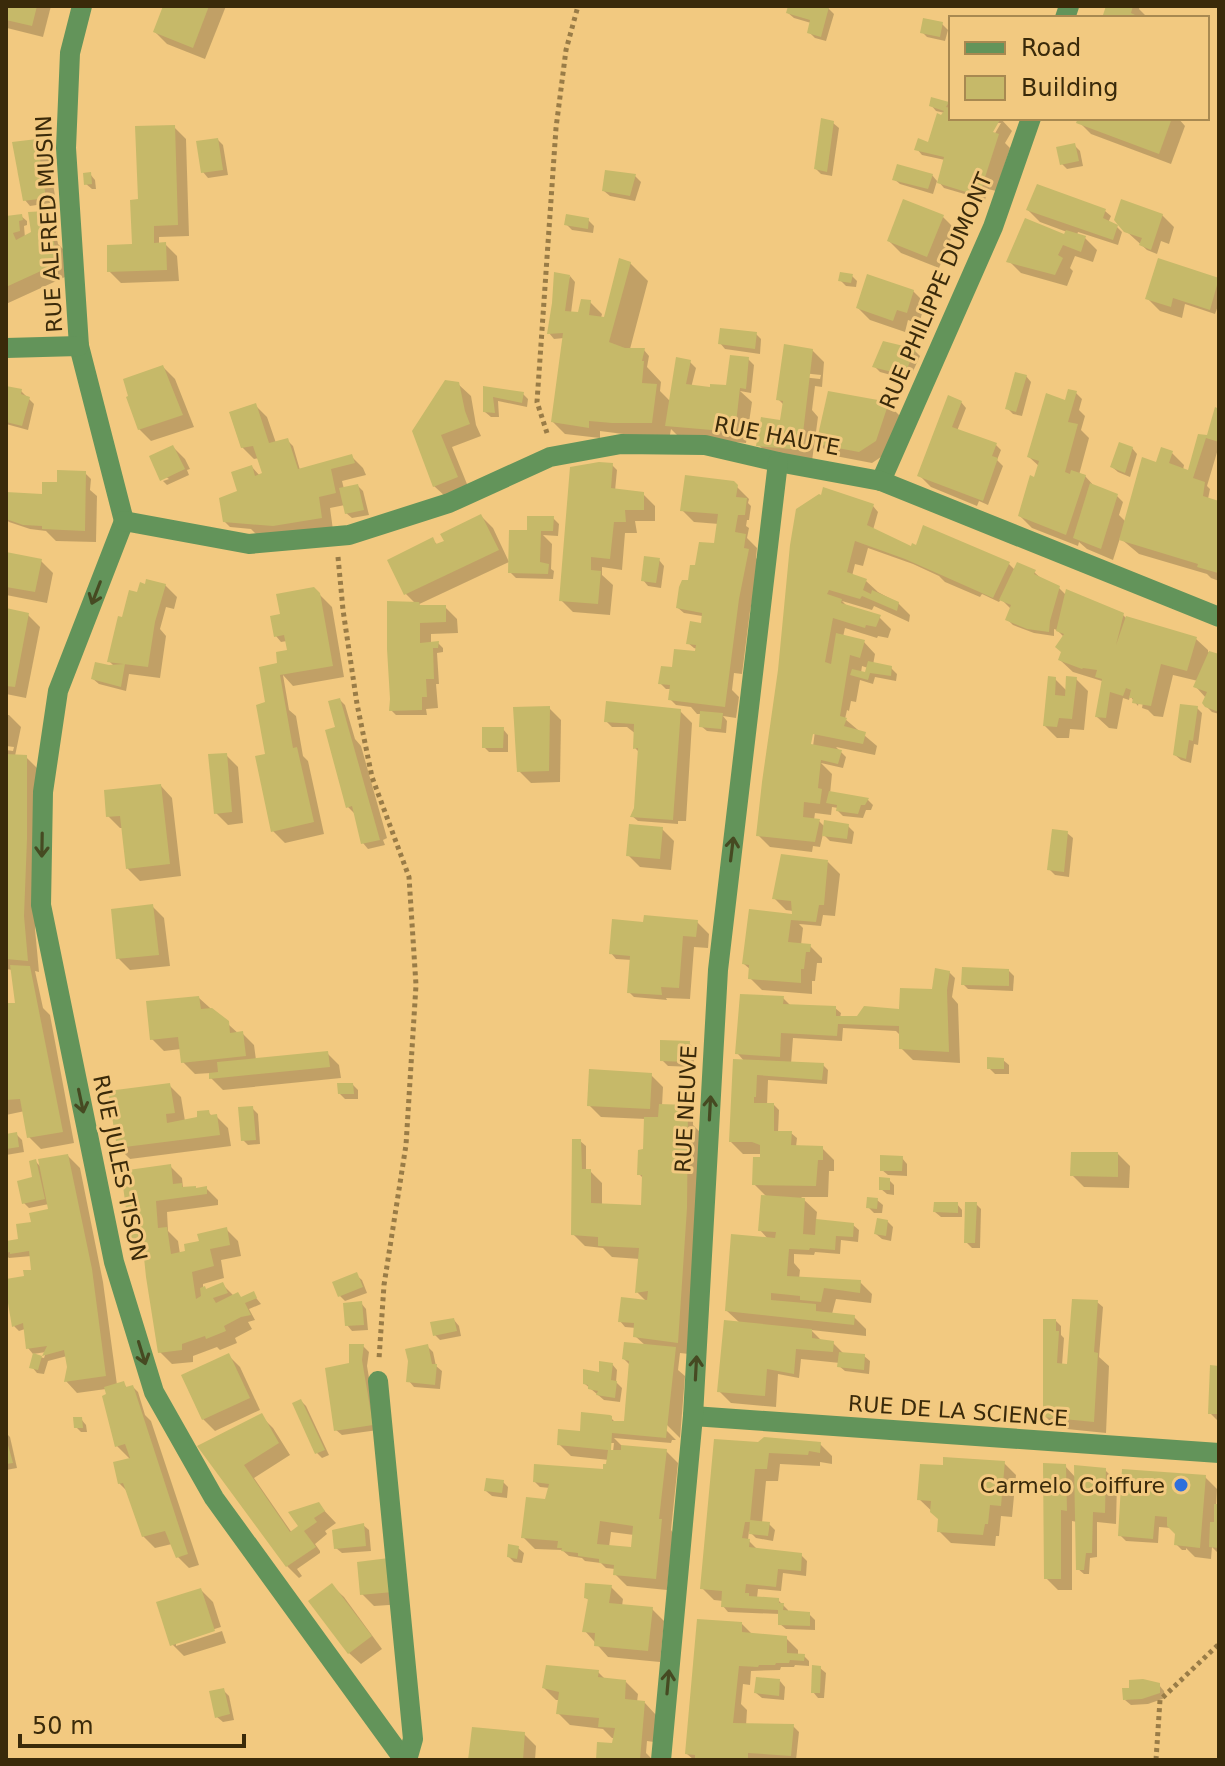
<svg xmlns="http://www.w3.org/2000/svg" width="1225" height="1766" font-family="'DejaVu Sans',sans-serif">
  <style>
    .shadow { fill: #0003; fill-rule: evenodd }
    .building { fill: #c6b969; fill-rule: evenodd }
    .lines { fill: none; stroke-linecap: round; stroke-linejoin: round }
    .path { stroke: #997c47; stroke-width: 5; stroke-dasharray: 4 4; stroke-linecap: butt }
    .minor { stroke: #63945a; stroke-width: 20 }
    .oneway { stroke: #464a22 }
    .poi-dot { fill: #306fdc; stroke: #f2c980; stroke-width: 3 }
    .labels { text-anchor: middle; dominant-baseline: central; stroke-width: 6; stroke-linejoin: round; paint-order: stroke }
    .street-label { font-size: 22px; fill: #3a2a0a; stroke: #f2c980 }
    .poi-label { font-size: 22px; fill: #3a2a0a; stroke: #f2c980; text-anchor: end }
  </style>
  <rect width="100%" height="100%" fill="#f2c980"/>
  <g class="shadow">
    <polygon points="6,6 51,6 43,37 7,28"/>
    <polygon points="165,6 226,6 205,59 167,44 155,32"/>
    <polygon points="790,6 820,6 828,8 834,14 826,41 815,38 809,32 811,23 794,18 788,13"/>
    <polygon points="1108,6 1140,6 1139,9 1146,16 1145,18 1104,18"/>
    <polygon points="942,24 948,30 945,41 927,37 922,32"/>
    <path d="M948 103 951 107V118H996L1001 119 1012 131 1005 143 1010 148 996 191 988 189 985 200 944 188 939 182 945 160 922 155 917 149 929 144 945 113 936 111 931 105ZM996 123H1001L990 142 987 140Z"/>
    <polygon points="1080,118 1178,118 1185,126 1171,164 1091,134 1079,122"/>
    <polygon points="833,123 839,128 832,176 821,174 816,169"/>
    <polygon points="174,127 186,139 189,236 159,237 159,245 165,244 177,256 179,281 121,283 109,271 134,246"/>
    <polygon points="218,140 223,145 228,175 208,178 203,172"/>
    <polygon points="36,141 48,153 55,196 49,197 50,203 30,206 25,200"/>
    <polygon points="1074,145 1080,151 1083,166 1067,169 1062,164"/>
    <polygon points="90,174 95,180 96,189 92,189 86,184"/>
    <polygon points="932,175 937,181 933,194 900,184 894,179"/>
    <polygon points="635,176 641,182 635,201 610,196 604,191"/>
    <polygon points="1028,210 1105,211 1111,216 1108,223 1117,227 1122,232 1118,245 1078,232 1077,235 1085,238 1097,250 1093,262 1075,256 1070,268 1073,271 1067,286 1021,273 1009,261 1065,237 1067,232 1040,222"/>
    <polygon points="47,213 53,218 58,244 64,250 65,277 6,304 6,228 21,216 27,221 27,225 24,226 25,238 34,234"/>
    <polygon points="1162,215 1174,227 1169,244 1161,241 1157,254 1147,250 1126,231"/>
    <polygon points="943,217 955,229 939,268 901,253 889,241"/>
    <polygon points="588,220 594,226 593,233 572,230 566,224"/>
    <polygon points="1160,261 1219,280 1219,303 1215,314 1185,304 1182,318 1160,311 1148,299"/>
    <polygon points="630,263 648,281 630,349 644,350 649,356 647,367 661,382 660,391 670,401 690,362 696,368 691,388 734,389 748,359 754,365 751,393 740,391 752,402 746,443 679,437 671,429 669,440 600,431 600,438 565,434 553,422 564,338 554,339 549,333 570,276 575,282 571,313 580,314 590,302 602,314 601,318 606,321"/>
    <polygon points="852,276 857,281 856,287 846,286 840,280"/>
    <polygon points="913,291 925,303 919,324 908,320 905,332 870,320 858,308"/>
    <polygon points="756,334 761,339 760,354 725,349 720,343"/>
    <path d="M786 347 812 350 824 362 822 387 815 386 812 410 818 417 812 461 770 457 759 445 763 419 782 422 784 405 778 399ZM793 372 821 375 820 379 793 376Z"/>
    <polygon points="915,351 920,356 909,380 880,372 875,367"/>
    <polygon points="163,367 175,379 194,427 151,441 139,429"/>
    <polygon points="1026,376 1031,382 1022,416 1013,414 1007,408"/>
    <polygon points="446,382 458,384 471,396 476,425 481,436 452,447 469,489 446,497 434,486"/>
    <polygon points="6,388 21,391 34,404 28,430 6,424"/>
    <polygon points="485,388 523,394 528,399 527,407 498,401 499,417 491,417 485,412"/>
    <polygon points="1076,393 1082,399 1079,410 1085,416 1081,430 1089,438 1079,475 1085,476 1095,487 1117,496 1123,502 1119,515 1126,522 1157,464 1172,453 1184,465 1183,470 1190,472 1200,437 1208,437 1219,411 1219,450 1218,449 1207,486 1210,489 1208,499 1219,503 1219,581 1211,578 1207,574 1139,554 1120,538 1113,560 1087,549 1079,542 1078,546 1032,528 1020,516 1040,467 1029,457 1067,402"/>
    <polygon points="961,402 966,408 957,431 996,445 1001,450 997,460 1003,466 988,505 979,501 977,506 931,487 919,475"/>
    <polygon points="888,404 900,416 887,453 872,463 830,455 818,443"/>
    <polygon points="255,405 267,417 276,443 287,440 293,446 300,470 351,456 363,468 366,475 342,481 344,489 358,486 363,491 369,515 352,518 346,513 345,505 330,508 333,530 257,535 251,529 230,527 225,522 237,494 252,467 260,476 265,474 259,458 254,459 242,447"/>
    <polygon points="173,447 185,459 190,469 187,470 189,475 167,485 163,481 169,479 165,476"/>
    <polygon points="1132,448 1137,454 1130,477 1118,472 1112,467"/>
    <polygon points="612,465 617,470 615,491 643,494 655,506 655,521 635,521 637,533 625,533 622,570 602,567 602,575 613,585 610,615 573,612 561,600"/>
    <polygon points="85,473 91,479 90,490 97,496 96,542 56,541 46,531 30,529 9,522 6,519 6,494 44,496 59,484"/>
    <polygon points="733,483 749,499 748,503 751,506 749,520 747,520 746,526 749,528 747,538 757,548 756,558 760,562 750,611 742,674 734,673 732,690 739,697 736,718 723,716 727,721 726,733 707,731 701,726 702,714 697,714 691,707 676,705 670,699 671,689 666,689 660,683 697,649 694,648 688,643 702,625 702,616 684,613 678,608 696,566 715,545 719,524 694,522 682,510"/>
    <path d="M873 506 878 512 873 530 912 549 1009 564 1016 571 1034 572 1044 581 1059 588 1067 596 1123 615 1126 618 1196 639 1208 650V652L1219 657V714L1212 712 1206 706V698L1196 687 1198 681 1173 675 1163 717 1154 716 1148 710 1142 708 1147 678H1143L1138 706 1130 696 1129 700 1123 698 1117 729 1109 728 1097 717 1102 681 1073 672 1060 660 1064 637 1057 630 1054 629V636L1034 633 1013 625 1008 620 1012 610 1001 599 999 602 982 594 980 597 945 582 939 576 913 564 868 548 863 566 855 564 852 576 866 581 878 592 898 603 910 615 909 622 874 606 872 610 842 601 848 607 879 617 891 629 888 638 878 636 877 638 845 628 843 637 864 642 875 654 873 665 891 668 897 674 896 681 875 677 873 684 860 680 856 702 851 701 849 711 847 710 845 719 877 746 875 755 836 747 846 757 843 768 821 763 832 774 830 794 868 800 873 805 871 810H866L863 818 843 816 838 811V808L832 807 831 815 815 813 814 820 819 821 825 827 848 826 854 832 852 844 830 841 823 834 820 847 813 846 812 852 770 847 758 835 780 671ZM862 666 868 668 867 674 861 673ZM816 724 813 746H808Z"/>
    <polygon points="481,516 493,528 509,562 413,607 445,607 457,619 458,633 431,634 431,644 438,643 443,648 443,652 437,653 439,684 436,684 438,708 426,709 427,715 396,715 391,710 392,699 389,648 389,603 416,604 405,593 390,560 432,540 438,545 446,542 443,535"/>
    <polygon points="553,518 559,524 558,536 543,535 552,544 551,569 554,571 553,579 516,578 510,572 528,532"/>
    <polygon points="6,554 41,561 53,573 47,603 6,595"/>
    <polygon points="659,560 664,566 661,588 648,586 643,580"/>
    <polygon points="165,585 177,597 174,609 166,607 160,629 166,636 160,678 129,674 126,691 99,684 93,679 115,667 109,661 124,619 144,596"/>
    <polygon points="319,594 332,607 344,677 293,686 283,675 289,710 296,716 303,756 308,761 324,834 285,843 273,831 267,756 267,703 277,666 289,652 287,641 281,642 276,636"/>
    <polygon points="6,610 28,615 40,627 26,698 6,694"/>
    <polygon points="1055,679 1067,691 1076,679 1088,691 1084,730 1070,729 1069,738 1057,738 1045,726"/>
    <polygon points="340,700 345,705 355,739 361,746 387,838 383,840 385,845 368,849 363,843 356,815 348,807 338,729"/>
    <polygon points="549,708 561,720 560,782 531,783 519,771"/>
    <polygon points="1197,708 1202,713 1198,745 1194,744 1191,763 1181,760 1175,755"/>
    <polygon points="680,711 692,723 686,821 678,821 678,824 638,821 632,816 636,808 640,753 635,748 636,734 627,727 612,727 606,721"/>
    <polygon points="6,715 9,715 21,727 15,756 26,757 38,769 38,852 35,929 39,972 35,971 43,1008 50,1015 74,1143 41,1149 29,1137 25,1111 6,1115 6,1048 11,1047 6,1026 6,1005 18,1004 13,970 6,969 6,750 13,751 14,747 6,746"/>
    <polygon points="503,729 508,735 508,752 489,752 484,747"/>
    <polygon points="226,755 238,767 243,823 228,825 216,813"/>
    <polygon points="161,786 172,798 181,876 140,881 128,869 123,828 120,828 108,816"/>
    <polygon points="662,829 674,841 671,870 640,867 628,855"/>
    <polygon points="1067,833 1073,838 1069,877 1055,875 1049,869"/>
    <polygon points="828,862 840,874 835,916 823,915 821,926 799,924 803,928 801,945 810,946 822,958 822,963 817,963 815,981 812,981 812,994 762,990 750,978 751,970 744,964 793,917 793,911 786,910 774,898"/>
    <polygon points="152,906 164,918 170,966 130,970 118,958"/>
    <polygon points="697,922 709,934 708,948 694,947 690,999 666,998 667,1000 634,997 629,992 632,960 616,959 611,953"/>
    <polygon points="1009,971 1014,976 1013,991 968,989 963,984"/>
    <polygon points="949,972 955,978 952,997 958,1004 960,1063 913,1060 901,1048 901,1036 896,1031 843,1028 842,1041 793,1038 791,1064 823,1065 828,1070 827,1084 768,1080 767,1105 774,1105 779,1110 778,1133 791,1133 797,1138 796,1147 822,1148 834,1160 834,1171 829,1171 828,1197 801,1197 817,1212 816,1221 853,1225 859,1230 858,1242 841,1240 840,1254 815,1252 814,1255 794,1254 794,1263 800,1270 799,1279 860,1282 872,1294 871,1303 836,1299 832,1314 854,1317 866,1329 866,1336 811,1330 822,1341 833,1343 844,1354 864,1356 870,1361 869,1374 845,1371 839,1366 840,1363 801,1359 799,1378 778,1374 776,1407 731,1403 719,1391 740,1323 727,1311 768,1239 760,1230 768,1198 754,1184 762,1159 762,1154 743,1154 731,1142 745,1062 738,1054 783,998 791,1006 835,1008 841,1013 840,1018 901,1012 937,992"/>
    <polygon points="199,998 239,1034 242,1033 254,1045 256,1060 327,1053 339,1065 341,1078 223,1090 211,1078 211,1073 195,1074 183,1062 181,1049 164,1051 152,1039"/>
    <polygon points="689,1043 694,1048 694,1067 668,1066 662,1060"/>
    <polygon points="1003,1060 1009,1065 1009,1074 995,1074 989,1068"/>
    <path d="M651 1075 663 1087 662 1106 687 1107 693 1112V1125L700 1132 689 1354 680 1353 678 1370 685 1376 680 1438 663 1421 660 1424 676 1440H672L671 1443 614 1438 623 1447 666 1451 678 1463 671 1530 673 1533 667 1590 627 1586 615 1574V1569L606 1568 601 1563 585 1561 582 1558 569 1556 562 1550 535 1549 523 1537 547 1501 550 1488 540 1487 535 1482 604 1471 609 1460 571 1456 559 1444 611 1418 616 1423H626L630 1365 624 1359 646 1346 635 1336 636 1328 625 1327 620 1321 646 1301 637 1292 640 1259 612 1257 603 1248 585 1246 573 1234 580 1141 586 1146V1171H590L602 1183V1205L643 1207 644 1179 639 1174 645 1154 646 1119 601 1117 589 1105ZM610 1443H614L612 1460ZM611 1532 634 1535 633 1549 609 1547Z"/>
    <polygon points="169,1085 181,1097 185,1121 199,1118 208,1112 213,1117 216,1116 228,1128 231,1146 130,1159 118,1147"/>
    <polygon points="353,1085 358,1090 358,1099 345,1099 340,1094"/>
    <polygon points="252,1108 258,1114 260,1144 248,1145 243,1140"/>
    <polygon points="16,1134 22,1140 24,1152 6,1155 6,1136"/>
    <polygon points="1118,1154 1130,1166 1129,1188 1084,1187 1072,1175"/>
    <polygon points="68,1156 80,1168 103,1282 117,1385 123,1383 128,1389 133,1387 138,1392 145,1415 151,1421 199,1565 189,1568 177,1556 172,1544 155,1548 143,1536 129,1493 119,1483 131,1460 117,1446 106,1389 77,1393 66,1381 69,1367 67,1356 48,1361 44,1374 37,1373 32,1367 35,1356 44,1358 46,1352 33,1354 28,1348 25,1329 19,1331 14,1326 6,1281 26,1278 36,1271 32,1256 9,1258 6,1255 6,1243 21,1241 34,1224 52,1216 49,1204 29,1208 24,1203 35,1179 36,1162 42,1168"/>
    <polygon points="902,1158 907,1164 907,1176 888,1175 882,1170"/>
    <polygon points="170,1166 182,1178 183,1188 197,1190 206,1188 218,1200 218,1205 167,1212 168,1231 178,1241 180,1254 226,1229 238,1241 241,1256 221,1260 224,1278 203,1284 203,1287 207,1291 223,1285 234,1296 242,1298 253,1294 261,1304 249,1309 255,1320 248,1322 252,1329 235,1338 237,1343 220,1350 217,1347 193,1356 193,1362 172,1364 160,1352 144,1250 132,1238"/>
    <polygon points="889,1180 894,1185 894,1195 887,1194 881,1189"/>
    <polygon points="877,1200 883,1205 882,1213 874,1213 868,1207"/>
    <polygon points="957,1204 962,1210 962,1217 941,1217 935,1212"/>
    <polygon points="976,1204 981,1209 980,1248 972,1248 966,1242"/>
    <polygon points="887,1221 893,1227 891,1241 882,1239 876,1234"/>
    <polygon points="356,1275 362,1280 367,1293 345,1301 340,1296"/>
    <polygon points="1097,1302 1103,1307 1099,1357 1109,1366 1106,1433 1057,1428 1045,1416 1056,1321 1061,1326 1061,1335 1064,1338 1062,1365 1066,1366"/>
    <polygon points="361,1303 366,1309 368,1330 352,1331 347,1325"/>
    <polygon points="454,1320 459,1326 461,1336 440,1340 435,1335"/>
    <polygon points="363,1346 369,1352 367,1366 378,1430 342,1435 336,1430 351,1364"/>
    <polygon points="427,1346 433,1352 436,1366 442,1371 440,1389 414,1387 409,1381"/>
    <polygon points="228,1355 240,1367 260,1410 215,1431 203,1419"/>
    <polygon points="612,1364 617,1370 616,1382 622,1388 620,1402 604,1400 585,1384"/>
    <polygon points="1219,1368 1219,1422 1210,1413"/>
    <polygon points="301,1401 306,1406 329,1455 322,1458 317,1453"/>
    <polygon points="261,1416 273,1428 290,1455 254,1478 292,1533 300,1526 318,1504 336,1523 325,1531 327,1534 315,1544 320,1551 320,1553 297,1569 302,1576 299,1578 287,1566 200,1447"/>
    <polygon points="81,1419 86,1425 87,1432 81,1432 76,1427"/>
    <polygon points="6,1433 10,1437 17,1468 6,1470"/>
    <polygon points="716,1441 820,1444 832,1456 832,1464 820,1462 820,1466 780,1464 778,1481 766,1481 762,1523 769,1524 775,1530 773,1541 756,1538 749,1531 748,1540 758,1550 801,1555 807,1561 806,1576 783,1573 781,1591 758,1589 757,1598 778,1600 788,1610 788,1613 809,1614 815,1620 815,1630 786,1629 780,1624 780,1614 728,1612 723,1606 723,1601 714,1600 702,1588"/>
    <polygon points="1004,1463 1016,1475 1012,1517 1001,1516 999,1536 996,1536 995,1546 951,1543 939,1531 940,1519 919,1499 945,1467"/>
    <polygon points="1065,1466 1076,1478 1105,1470 1117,1482 1116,1524 1097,1522 1097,1557 1090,1558 1089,1574 1084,1574 1078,1569 1077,1522 1072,1521 1072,1590 1058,1590 1046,1578"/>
    <polygon points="1205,1477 1217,1489 1216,1506 1219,1506 1219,1554 1212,1547 1211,1559 1195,1557 1186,1548 1186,1550 1182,1550 1176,1544 1177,1534 1171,1528 1159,1527 1158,1543 1126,1541 1120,1535"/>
    <polygon points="503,1482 508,1487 507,1498 492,1496 486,1491"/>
    <polygon points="363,1525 369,1530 371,1551 342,1553 336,1548"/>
    <polygon points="518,1548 524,1553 522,1563 514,1562 509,1557"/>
    <polygon points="359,1564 404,1604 374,1606 362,1594"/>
    <polygon points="332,1586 344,1597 382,1649 361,1664 349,1653"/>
    <polygon points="611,1587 623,1599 622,1606 652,1609 664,1621 660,1662 608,1657 585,1631 590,1601 586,1598"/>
    <polygon points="201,1590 213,1602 221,1627 176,1641 176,1646 222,1631 226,1643 184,1656 172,1644"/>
    <polygon points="742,1624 753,1635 786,1638 798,1650 798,1655 804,1656 809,1661 809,1666 795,1665 794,1667 781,1667 780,1670 751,1671 750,1685 743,1684 741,1704 747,1710 746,1726 793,1726 799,1732 796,1760 753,1758 753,1760 694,1760 687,1754"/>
    <polygon points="820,1668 826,1673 824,1698 818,1698 813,1692"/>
    <polygon points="598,1672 606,1680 626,1682 638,1694 637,1702 645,1703 656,1715 654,1742 647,1741 646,1753 653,1760 598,1760 614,1745 615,1738 612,1738 603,1729 570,1725 558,1713 560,1700 556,1700 544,1688"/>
    <polygon points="780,1681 785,1687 784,1700 762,1698 756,1693"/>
    <polygon points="1159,1685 1164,1691 1165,1698 1148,1704 1131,1705 1125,1700"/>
    <polygon points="223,1690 229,1696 234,1720 223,1722 217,1717"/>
    <polygon points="524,1734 536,1746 535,1760 470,1760"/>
  </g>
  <g class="building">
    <polygon points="6,6 37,6 32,26 6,20"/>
    <polygon points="163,6 209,6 193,48 153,32"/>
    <polygon points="788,6 829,7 821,37 807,33 810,20 786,13"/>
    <polygon points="1106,6 1133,6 1131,13 1141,18 1102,18"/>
    <polygon points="923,18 943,22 940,37 920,33"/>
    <polygon points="931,97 949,102 946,107 951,108 951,118 1001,118 993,132 999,134 979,196 937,183 944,157 914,150 918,138 928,142 937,113 941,115 944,111 929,106"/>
    <polygon points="821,118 834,121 827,172 814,169"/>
    <polygon points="1078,118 1172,118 1159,154 1076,123"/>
    <polygon points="175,125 178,225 154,226 154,243 166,242 167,270 107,272 107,245 132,244 130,200 138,199 135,126"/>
    <polygon points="218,138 223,170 201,173 196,141"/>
    <polygon points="37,139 46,198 23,201 12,142"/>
    <polygon points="1075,143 1079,161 1060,165 1056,147"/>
    <polygon points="897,164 933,174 928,189 892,180"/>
    <polygon points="605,170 636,174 630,196 602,191"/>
    <polygon points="91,172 92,184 84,185 83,173"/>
    <polygon points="1037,184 1106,209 1103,218 1118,225 1114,220 1121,199 1163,214 1151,250 1139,245 1142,238 1124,232 1118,225 1113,240 1026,210"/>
    <polygon points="903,199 944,215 927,257 887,241"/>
    <polygon points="48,211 57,258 54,265 6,287 6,226 8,225 6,216 22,214 23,220 19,221 20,231 13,233 16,240 31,232 28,212"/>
    <polygon points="566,214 589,218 588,229 564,225"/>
    <polygon points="1025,218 1064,234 1066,230 1086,236 1081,252 1063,245 1058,255 1063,258 1055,275 1006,262"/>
    <polygon points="619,258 631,262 609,342 625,348 645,348 642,361 644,361 642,383 657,384 652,423 612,423 589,421 589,428 551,422 563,333 547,334 552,303 554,272 570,275 565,311 578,312 581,299 591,300 589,315 604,317"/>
    <polygon points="1158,258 1219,278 1210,310 1173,298 1171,307 1145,299"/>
    <polygon points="840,272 853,274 851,283 838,281"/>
    <polygon points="867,274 914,290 907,313 897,310 893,321 856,308"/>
    <polygon points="720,328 757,332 755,349 718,344"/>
    <polygon points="883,341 916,349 904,375 872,367"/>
    <polygon points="784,344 813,349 801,450 756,446 761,417 780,420 783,401 776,400"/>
    <polygon points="730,355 749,357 746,389 740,388 735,432 665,426 676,357 691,360 686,384 710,387 710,384 726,385"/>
    <polygon points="163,365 183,415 138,430 126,397 128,396 123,379"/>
    <polygon points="1015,372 1027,375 1016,412 1005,409"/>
    <polygon points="445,380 459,382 465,411 470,424 441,435 458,477 433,487 412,431"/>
    <polygon points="6,386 22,389 21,394 30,397 22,426 6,422"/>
    <polygon points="483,386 524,392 522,403 493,397 495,413 483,412"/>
    <polygon points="1068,389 1077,391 1068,422 1078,424 1065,472 1070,474 1071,470 1086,475 1066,535 1018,516 1030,475 1034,477 1039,461 1027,457 1046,393 1065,400"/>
    <polygon points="828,391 889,402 876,441 859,452 816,444"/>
    <polygon points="948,395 962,401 952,427 997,443 992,456 998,458 983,501 917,476"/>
    <polygon points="256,403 269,443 288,438 298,469 352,454 355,463 331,469 336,493 319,497 322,518 273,526 223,522 219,498 237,491 231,472 252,465 255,476 262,473 253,446 241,448 229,412"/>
    <polygon points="1215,407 1219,409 1219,442 1206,438 1193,478 1205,482 1203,496 1219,501 1218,573 1197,567 1198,564 1119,540 1142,457 1156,462 1161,447 1173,451 1169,463 1188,470 1198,434 1207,435"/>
    <polygon points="1119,442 1133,447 1125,473 1110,467"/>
    <polygon points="173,445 185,469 160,481 149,456"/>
    <polygon points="599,462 613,463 611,488 644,492 644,510 625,510 626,522 614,522 610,559 591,557 591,570 601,571 598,604 559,601 570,467"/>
    <polygon points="57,470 86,471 85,531 42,529 42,526 23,525 6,519 6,492 42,494 42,482 57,482"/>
    <polygon points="685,475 734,481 738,485 736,497 747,498 745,515 738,515 735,532 746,534 744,548 749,549 739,599 725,707 668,700 670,685 658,684 661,666 672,667 674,649 695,651 696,645 686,644 690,621 701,623 702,613 676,608 679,587 682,580 688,580 690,565 695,565 699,542 714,543 718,514 680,511"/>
    <polygon points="1090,483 1118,494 1101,549 1073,538"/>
    <polygon points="358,484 364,510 345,514 339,488"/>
    <polygon points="823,487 874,504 867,525 911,546 912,543 916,545 923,525 1010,562 993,598 905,559 855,541 847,572 867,579 863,590 871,594 872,590 899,602 897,611 862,596 860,599 829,590 827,594 842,599 841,603 881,615 876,627 866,625 865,628 833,618 825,662 831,664 836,633 865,640 860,658 850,655 840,716 847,718 844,726 866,732 863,744 813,734 811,744 842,750 838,764 821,760 818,788 822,789 820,804 804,802 803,817 820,819 815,842 756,836 762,782 778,670 790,545 796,509 819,494 821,495"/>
    <polygon points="481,514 499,550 404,595 387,560 433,537 436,544 444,541 440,534"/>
    <polygon points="527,516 554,516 553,531 541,531 540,562 549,564 548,574 508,573 509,530 527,530"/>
    <polygon points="6,552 42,559 35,592 6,587"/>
    <polygon points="644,556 660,558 656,583 641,581"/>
    <polygon points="1017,562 1036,570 1034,574 1060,586 1050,621 1049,632 1027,629 1005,620 1011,605 999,600"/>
    <polygon points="146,579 166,584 155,622 148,667 107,662 118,616 122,617 129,590 137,592 140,582 145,584"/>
    <polygon points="314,587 320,593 333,666 280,675 293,748 297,747 314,822 271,832 255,756 265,754 256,705 265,702 259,667 277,663 276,652 287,650 284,635 274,637 270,616 280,614 276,594"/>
    <polygon points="1066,589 1124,613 1116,645 1126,616 1197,637 1187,671 1161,664 1151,706 1132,703 1133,698 1129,698 1131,690 1126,688 1123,696 1110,692 1106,718 1095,717 1102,679 1095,677 1097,670 1083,668 1082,669 1058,660 1061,652 1055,647 1064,634 1056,631"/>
    <polygon points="387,601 419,602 420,605 446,605 446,622 420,623 420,643 439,641 438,648 433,648 434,679 426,679 427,697 422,697 422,710 389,711 390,699 387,649"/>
    <polygon points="6,608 29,613 15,687 6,686"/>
    <polygon points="1209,651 1219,654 1219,712 1205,707 1202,703 1207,692 1193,687"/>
    <polygon points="868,661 892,666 891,676 870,673 868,680 850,675 852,669 865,672"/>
    <polygon points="95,662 109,665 125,664 121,687 91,679"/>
    <polygon points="1048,676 1056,677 1055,695 1065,696 1066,676 1077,677 1072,719 1059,718 1057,727 1043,726"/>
    <polygon points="340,698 380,840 361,844 352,806 346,808 325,730 335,727 328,701"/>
    <polygon points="606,701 681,709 673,820 630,817 634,808 638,748 633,749 634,724 604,722"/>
    <polygon points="1180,704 1198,706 1193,741 1189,740 1186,759 1173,755"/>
    <polygon points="550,706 549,771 517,772 513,707"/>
    <polygon points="700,711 723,713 721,729 699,727"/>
    <polygon points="482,727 504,727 503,748 482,748"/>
    <polygon points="227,753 232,812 214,814 208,754"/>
    <polygon points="6,754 27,755 27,839 24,916 28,961 6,959"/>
    <polygon points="161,784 170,864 126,869 120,816 106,817 104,790"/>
    <polygon points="829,791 869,798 865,805 861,805 858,814 836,811 837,805 826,803"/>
    <polygon points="824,820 849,824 847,839 822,836"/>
    <polygon points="629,824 663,827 660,859 626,856"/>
    <polygon points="1052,829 1068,831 1064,872 1047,870"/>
    <polygon points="781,854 828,860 824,905 819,905 816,922 791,920 788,942 811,944 810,952 806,952 804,969 801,969 801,983 748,979 749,965 742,964 749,909 792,914 791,901 772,899"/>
    <polygon points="153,904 159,955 116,959 111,909"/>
    <polygon points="644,915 698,920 696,937 683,936 679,988 661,987 662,995 627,993 630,956 609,954 612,919 643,922"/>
    <polygon points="10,965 30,966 63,1132 27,1138 20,1099 6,1100 6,1046 8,1046 6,1035 6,1003 15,1003"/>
    <polygon points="962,967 1009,969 1009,986 961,985"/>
    <polygon points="935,968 950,971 947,990 949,1052 899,1049 899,1026 838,1024 837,1036 781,1033 780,1057 735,1054 740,994 784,996 783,1004 836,1006 836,1016 857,1016 864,1006 899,1009 900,988 932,989"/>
    <polygon points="199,996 201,1009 212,1008 229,1021 230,1033 243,1031 246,1056 181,1063 178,1037 150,1040 146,1001"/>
    <polygon points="660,1040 690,1041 689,1062 660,1061"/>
    <polygon points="328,1051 330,1067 209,1079 209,1073 218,1072 217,1062"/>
    <polygon points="987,1057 1004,1058 1004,1069 987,1069"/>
    <polygon points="733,1059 824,1063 822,1080 757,1075 756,1097 754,1097 754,1103 774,1103 774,1131 792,1131 791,1145 823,1146 823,1160 818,1160 816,1186 752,1185 753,1157 760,1157 760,1145 752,1142 729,1142"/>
    <polygon points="589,1069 652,1073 650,1109 587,1106"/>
    <polygon points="170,1083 175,1113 166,1114 167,1123 197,1117 197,1111 209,1110 210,1115 217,1114 220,1135 117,1148 108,1091"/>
    <polygon points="337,1083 353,1083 354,1094 338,1094"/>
    <polygon points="659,1104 688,1105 687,1208 678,1343 633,1337 634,1323 618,1322 621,1297 647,1300 648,1291 635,1293 639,1248 598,1246 598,1237 571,1235 572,1139 581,1139 582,1169 591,1169 591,1203 641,1205 642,1175 637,1175 638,1150 643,1149 644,1117 658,1117"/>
    <polygon points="253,1106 256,1140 241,1141 238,1107"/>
    <polygon points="17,1132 19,1147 6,1149 6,1134"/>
    <polygon points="1071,1152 1118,1152 1118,1177 1070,1176"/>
    <polygon points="68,1154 92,1269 106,1376 64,1382 67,1367 64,1350 42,1356 47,1346 26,1349 23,1323 12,1327 6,1291 6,1279 24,1276 23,1270 31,1270 29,1251 10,1254 10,1252 6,1253 6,1241 18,1239 16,1224 31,1222 29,1213 48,1209 38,1159"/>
    <polygon points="880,1155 903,1156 902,1171 880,1171"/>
    <polygon points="36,1159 45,1199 22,1204 17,1181 32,1177 29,1161"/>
    <polygon points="171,1164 173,1184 182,1183 182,1187 196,1186 196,1188 207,1186 207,1194 156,1201 158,1228 167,1227 171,1254 185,1251 184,1244 199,1241 197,1234 227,1227 230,1245 210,1249 214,1266 192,1272 196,1299 201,1296 200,1288 205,1286 206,1289 223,1282 228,1293 213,1298 216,1303 238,1292 241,1297 254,1291 257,1298 245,1303 251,1315 241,1317 224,1326 226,1331 206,1339 205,1336 182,1344 182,1350 158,1353 146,1277 142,1238 130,1239 121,1171"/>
    <polygon points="879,1177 890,1178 890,1190 879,1190"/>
    <polygon points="761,1195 805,1198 803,1234 815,1235 816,1219 854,1223 853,1237 836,1236 835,1250 810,1248 809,1250 789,1249 787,1276 861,1280 860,1293 824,1288 821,1302 800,1300 800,1296 771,1293 771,1300 816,1304 816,1311 855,1315 854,1325 725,1311 731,1234 775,1238 776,1232 758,1231"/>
    <polygon points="867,1197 878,1198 877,1209 866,1208"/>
    <polygon points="934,1202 958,1202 958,1213 933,1212"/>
    <polygon points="965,1202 977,1202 975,1243 964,1243"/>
    <polygon points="877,1218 888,1220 886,1236 874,1234"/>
    <polygon points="357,1272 363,1287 338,1297 332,1282"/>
    <polygon points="1072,1299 1098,1300 1094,1352 1098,1353 1094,1422 1043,1417 1043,1319 1056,1319 1056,1331 1059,1331 1057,1363 1067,1364"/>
    <polygon points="362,1301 364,1325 345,1326 343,1303"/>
    <polygon points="454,1318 457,1331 433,1336 430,1322"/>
    <polygon points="724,1320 812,1329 812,1338 834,1341 833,1352 796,1349 794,1374 767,1369 765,1396 717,1392"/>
    <path d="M624 1342 676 1347 666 1438 612 1433 611 1450H621V1445L667 1449 659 1519H662L656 1579 613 1575 614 1565 599 1563V1559L578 1556V1553L561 1551 562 1548H557L558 1541 521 1538 526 1497 545 1499 549 1484 533 1482 534 1464 603 1469V1464H606L608 1450 557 1445 558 1429 580 1431 581 1412 610 1415 612 1416V1421H624L629 1361 622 1359ZM600 1521 633 1526 631 1547 597 1544Z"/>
    <polygon points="349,1344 364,1344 362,1360 373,1425 334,1431 325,1368 349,1363"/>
    <polygon points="428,1344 432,1364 437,1364 435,1385 406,1382 408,1361 405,1349"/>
    <polygon points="839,1352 865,1354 864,1370 837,1367"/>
    <polygon points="33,1353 42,1356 38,1370 29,1368"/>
    <polygon points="229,1353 250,1398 202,1420 181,1375"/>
    <polygon points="599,1361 613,1363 611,1380 617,1381 615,1398 596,1395 598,1391 588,1389 588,1385 583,1384 583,1369 599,1372"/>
    <polygon points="1210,1365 1219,1366 1219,1414 1208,1414"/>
    <polygon points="124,1381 126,1387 133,1385 188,1554 176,1558 165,1531 142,1537 123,1483 118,1484 113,1462 130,1458 125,1444 115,1447 102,1396 106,1394 104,1387"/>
    <polygon points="301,1399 325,1450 315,1454 292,1403"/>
    <polygon points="262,1413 279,1443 244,1465 290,1532 298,1526 288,1512 319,1502 325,1511 314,1518 317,1522 304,1531 316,1547 286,1567 197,1446"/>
    <polygon points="73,1417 82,1417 83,1428 74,1428"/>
    <polygon points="764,1437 821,1442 820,1453 809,1451 808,1455 769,1453 767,1469 755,1469 750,1522 745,1522 742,1538 750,1539 749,1547 802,1553 801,1571 778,1569 776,1587 746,1584 745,1593 749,1593 749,1596 779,1598 779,1603 784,1603 783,1610 810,1612 810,1626 778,1625 778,1610 721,1607 722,1591 700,1589 714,1439 758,1442"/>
    <polygon points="6,1438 13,1463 6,1464"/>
    <polygon points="943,1457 1005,1461 1001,1506 990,1505 988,1524 985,1524 983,1535 937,1532 938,1519 930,1512 931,1501 917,1500 920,1464 943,1465"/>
    <polygon points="1043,1463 1066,1464 1067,1511 1061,1510 1061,1579 1044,1579"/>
    <polygon points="1074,1465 1106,1468 1105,1513 1093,1512 1092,1553 1086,1553 1084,1570 1076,1570"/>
    <polygon points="1122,1469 1206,1475 1200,1548 1174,1545 1175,1534 1167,1526 1167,1517 1155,1516 1153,1539 1118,1536"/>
    <polygon points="486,1478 504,1480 502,1493 484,1491"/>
    <polygon points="1214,1504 1219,1504 1219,1548 1209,1547 1210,1522 1214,1522"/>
    <polygon points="750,1520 770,1522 768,1536 749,1534"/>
    <polygon points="364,1523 366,1546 334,1549 332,1530"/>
    <polygon points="508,1544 519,1546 517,1559 507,1557"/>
    <polygon points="389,1558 393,1592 360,1595 357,1562"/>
    <polygon points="332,1583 372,1636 348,1654 308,1601"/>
    <polygon points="585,1583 612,1585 609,1603 653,1607 648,1651 594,1646 595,1633 582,1632 588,1599 584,1598"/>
    <polygon points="201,1588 215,1631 170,1646 156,1602"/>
    <polygon points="697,1619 742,1622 742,1632 787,1636 787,1653 805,1654 804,1661 790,1660 789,1663 776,1663 775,1665 759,1665 758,1667 739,1666 733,1723 794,1724 791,1756 748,1753 748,1760 695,1760 695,1755 685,1754"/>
    <polygon points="546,1665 599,1670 598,1677 626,1680 625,1699 645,1701 640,1760 596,1760 597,1742 612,1743 615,1728 598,1727 599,1718 556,1714 559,1692 542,1688"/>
    <polygon points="812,1665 821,1666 820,1693 811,1693"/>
    <polygon points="756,1677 780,1679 779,1696 754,1693"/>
    <polygon points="1143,1679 1160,1683 1160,1693 1142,1699 1123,1700 1122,1688 1129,1688 1129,1680"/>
    <polygon points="224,1688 230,1714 215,1718 209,1691"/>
    <polygon points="472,1727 525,1732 523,1760 468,1760"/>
  </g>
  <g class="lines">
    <g class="path">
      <polyline points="547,433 537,402 556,128 566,50 578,6"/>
      <polyline points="338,557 343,610 357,704 372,777 409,877 416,985 406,1145 384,1285 379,1359"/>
      <polyline points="1156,1760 1160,1700 1219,1644"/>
    </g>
    <g class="minor">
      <polyline points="82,6 70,53 66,148 79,346 124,521"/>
      <polyline points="1065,18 1069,6"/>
      <polyline points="6,348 79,346"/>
      <polyline points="881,481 993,227 1031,118"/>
      <polyline points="124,521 58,691 43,792 41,905 114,1262 154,1392 214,1498 404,1760"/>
      <polyline points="124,521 249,544 349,535 449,503 550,457 621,444 705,445 778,462 881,481 1219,617"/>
      <polyline points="378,1381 413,1739 407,1760"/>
      <polyline points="693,1416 1219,1453"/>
      <polyline points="661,1760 693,1416 718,970 778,462"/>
    </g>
  </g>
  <defs><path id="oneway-shaft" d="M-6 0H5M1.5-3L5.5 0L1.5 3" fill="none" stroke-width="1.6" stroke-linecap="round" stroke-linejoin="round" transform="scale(2)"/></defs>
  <g class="oneway">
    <use href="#oneway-shaft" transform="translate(96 593) rotate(111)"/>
    <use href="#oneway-shaft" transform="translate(42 845) rotate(91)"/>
    <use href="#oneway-shaft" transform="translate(732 849) rotate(-83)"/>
    <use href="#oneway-shaft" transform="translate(81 1101) rotate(78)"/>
    <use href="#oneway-shaft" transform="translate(710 1108) rotate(-87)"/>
    <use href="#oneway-shaft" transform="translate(142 1353) rotate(73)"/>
    <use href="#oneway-shaft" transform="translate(696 1368) rotate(-87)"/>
    <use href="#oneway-shaft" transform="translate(668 1682) rotate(-85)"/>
  </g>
  <circle class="poi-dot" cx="1181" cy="1485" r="8"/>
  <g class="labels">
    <g class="street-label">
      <text transform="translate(49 224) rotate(-93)">RUE ALFRED MUSIN</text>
      <text transform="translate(936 291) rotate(-67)">RUE PHILIPPE DUMONT</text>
      <text transform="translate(777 436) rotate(11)">RUE HAUTE</text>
      <text transform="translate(686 1109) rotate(-87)">RUE NEUVE</text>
      <text transform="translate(120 1168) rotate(78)">RUE JULES TISON</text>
      <text transform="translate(958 1411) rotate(4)">RUE DE LA SCIENCE</text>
    </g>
    <g class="poi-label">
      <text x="1165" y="1485">Carmelo Coiffure</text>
    </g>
  </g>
  <rect width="1225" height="1766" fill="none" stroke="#3a2a0a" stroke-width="16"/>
  <rect x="949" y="16" width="260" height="104" fill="#f2c980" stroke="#a88951" stroke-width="2"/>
  <rect x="965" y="42" width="40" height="12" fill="#63945a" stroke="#a88951" stroke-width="2"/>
  <text x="1021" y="56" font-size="24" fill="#3a2a0a">Road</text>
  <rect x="965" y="76" width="40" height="24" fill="#c6b969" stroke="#a88951" stroke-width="2"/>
  <text x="1021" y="96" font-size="24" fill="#3a2a0a">Building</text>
  <path d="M20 1734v12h224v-12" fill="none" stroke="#3a2a0a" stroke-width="4"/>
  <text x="32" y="1734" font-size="24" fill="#3a2a0a" stroke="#f2c980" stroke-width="6" paint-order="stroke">50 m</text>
</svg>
